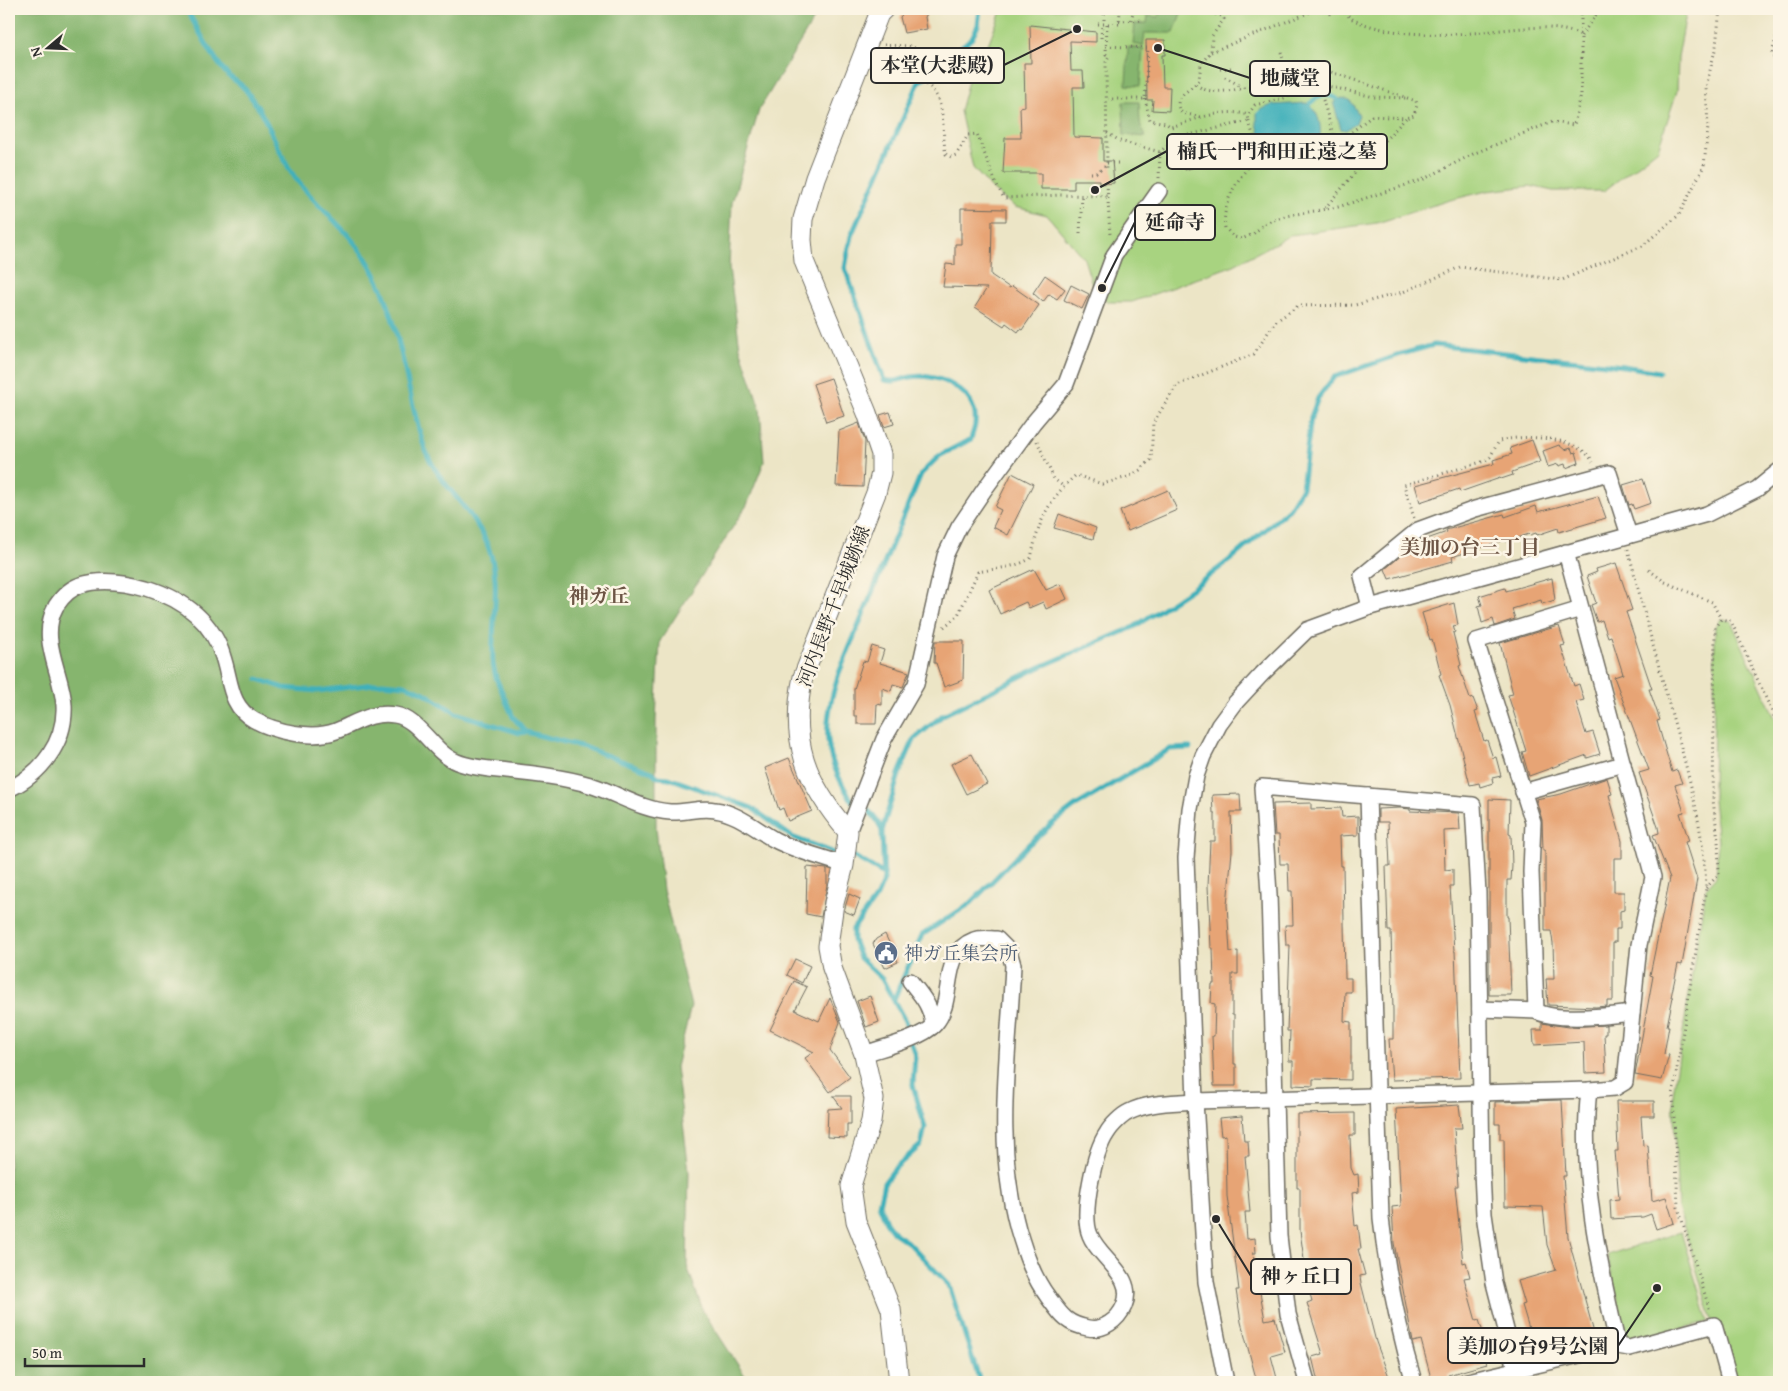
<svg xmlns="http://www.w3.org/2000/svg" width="1788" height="1391" font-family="'Gentium Book Plus','Noto Serif JP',serif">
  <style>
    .green { fill: #a8d380; stroke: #6a7f56 }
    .forest { fill: #86b56e; stroke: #58704c }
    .water { fill: #40b0ba; stroke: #366e72 }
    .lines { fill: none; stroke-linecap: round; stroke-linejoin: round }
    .stream { stroke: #40b0ba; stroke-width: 5 }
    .building { fill: #e7a475 }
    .minor-casing { stroke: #6f6c61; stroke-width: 18 }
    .major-casing { stroke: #6f6c61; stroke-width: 21 }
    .path { stroke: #6f6c61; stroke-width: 3; stroke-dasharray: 1 4; stroke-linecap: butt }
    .minor { stroke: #fff; stroke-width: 15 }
    .major { stroke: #fff; stroke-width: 19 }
    .labels { text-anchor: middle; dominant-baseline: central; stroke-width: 5; stroke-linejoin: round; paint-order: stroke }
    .street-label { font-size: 19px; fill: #2b2b2b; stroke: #fcf5e5 }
    .service-label { font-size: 19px; fill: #4e5e75; stroke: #fcf5e5; text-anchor: start }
    .neighbourhood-label { font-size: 20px; font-weight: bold; fill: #6d5545; stroke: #fcf5e5 }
    .leader { fill: none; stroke: #2b2b2b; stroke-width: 2 }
    .callout-dot { fill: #2b2b2b; stroke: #fcf5e5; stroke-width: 2 }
    .callout { fill: #fcf5e5; stroke: #2b2b2b; stroke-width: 2 }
    .callout-label { font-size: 20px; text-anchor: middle; font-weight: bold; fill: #2b2b2b }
  </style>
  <rect width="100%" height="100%" fill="#fcf5e5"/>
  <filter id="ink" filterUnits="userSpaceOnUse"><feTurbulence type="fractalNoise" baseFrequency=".02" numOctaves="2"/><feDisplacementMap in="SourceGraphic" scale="10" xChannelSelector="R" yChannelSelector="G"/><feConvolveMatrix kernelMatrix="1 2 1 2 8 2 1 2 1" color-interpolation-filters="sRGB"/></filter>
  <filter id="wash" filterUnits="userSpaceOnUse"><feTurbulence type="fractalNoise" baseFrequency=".0096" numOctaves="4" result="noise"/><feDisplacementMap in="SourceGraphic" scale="20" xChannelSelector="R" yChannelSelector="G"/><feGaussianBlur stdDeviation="1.12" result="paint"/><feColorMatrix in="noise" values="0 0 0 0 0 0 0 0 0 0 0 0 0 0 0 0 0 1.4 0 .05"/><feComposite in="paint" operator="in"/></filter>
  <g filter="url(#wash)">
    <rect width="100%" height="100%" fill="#ece5c6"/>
    <g class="green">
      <polygon points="1002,9 1687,9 1678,57 1677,91 1658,149 1604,191 1553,191 1530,186 1487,191 1450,200 1377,223 1291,235 1234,265 1132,302 1107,302 1092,284 1084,259 1047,215 1015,207 993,190 973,168 960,111 969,77 987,47"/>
      <polygon points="1721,619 1731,621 1779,727 1779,1382 1730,1382 1678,1207 1673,1094 1706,888 1716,877 1718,840 1713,800 1715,627"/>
      <polygon points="1681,1232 1708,1322 1628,1342 1607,1255"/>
    </g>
    <g class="forest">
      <polygon points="9,9 820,9 759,110 732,203 729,268 740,348 760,408 764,462 747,505 660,641 656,720 656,828 663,890 691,1006 676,1067 689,1171 687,1266 703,1311 749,1382 9,1382"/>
      <polygon points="1159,9 1182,10 1174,33 1145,33 1143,46 1133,44 1135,24 1147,23 1148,16 1159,17"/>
      <polygon points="1128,47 1143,49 1140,86 1126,85"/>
      <path d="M1123 102H1139C1140 114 1138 127 1146 137L1124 135Z"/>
    </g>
    <g class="water">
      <polygon points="1342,98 1350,100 1359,115 1356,123 1346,130 1341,129 1334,105 1334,102"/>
      <path d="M1307 103C1318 109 1323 128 1319 140 1305 145 1278 153 1264 148L1257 124V113L1260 110 1272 105Z"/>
    </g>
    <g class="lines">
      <g class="stream">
        <path d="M186 9C198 28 213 60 229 76 232 79 237 81 241 85 247 90 252 99 257 106 272 129 280 157 296 179 319 209 351 232 370 265 401 316 405 392 425 449 438 483 468 505 484 537 505 579 490 619 493 664L496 678 513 717 526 732 584 747 652 772 658 777 669 778 752 808 792 837 832 852"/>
        <path d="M1310 104C1318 95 1328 93 1337 99"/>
        <polyline points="258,679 284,688 318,691 382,683 405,685 423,692 456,713 520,733 526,732"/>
        <path d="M852 801C822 754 822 725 839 673L921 474 939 456 971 439C972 434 975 428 975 424 979 391 938 372 911 377 900 379 896 383 884 380L845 268 851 236 919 82 972 38 978 25 980 9"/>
        <polyline points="868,810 877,820 882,831"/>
        <polyline points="853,856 884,874"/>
        <polyline points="894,999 922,935 971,903 1029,844 1053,823 1074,807 1170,749 1190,748"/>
        <polyline points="980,1382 949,1285 909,1243 895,1234 886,1222 879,1204 884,1183 896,1167 921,1145 925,1127 913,1085 915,1056 905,1021 882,979 860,958 853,940 853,929 877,896 884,880 882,831 899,774 914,739 943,715 1040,667 1134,627 1193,588 1231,559 1289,509 1302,488 1311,417 1318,398 1334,377 1402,354 1434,345 1623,366 1659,372"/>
      </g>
    </g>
    <g id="blocks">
      <g class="building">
        <polygon points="907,9 930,9 925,17 927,29 904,33 900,17"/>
        <polygon points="1030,25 1096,32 1096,42 1070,41 1071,71 1083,71 1084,87 1073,87 1074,137 1103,138 1103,161 1112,161 1114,183 1099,184 1099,180 1074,180 1074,189 1041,189 1041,173 1003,173 1005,138 1021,138 1020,107 1025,106 1024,63 1031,63"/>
        <polygon points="1146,40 1165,40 1165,55 1162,55 1163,87 1170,87 1169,111 1152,110 1153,100 1147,100"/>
        <polygon points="1193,151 1198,166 1185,170 1180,156"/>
        <polygon points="961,208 1006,209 1006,221 992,221 991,275 1010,288 1012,286 1039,305 1022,330 1020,329 1018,332 1006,323 1004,326 975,307 987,288 943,287 946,264 955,265 955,244 961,244"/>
        <polygon points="1045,275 1065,289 1057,299 1049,294 1043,302 1033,293"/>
        <polygon points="1071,285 1089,294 1082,309 1064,300"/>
        <polygon points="831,378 844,416 826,422 813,384"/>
        <polygon points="890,412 894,424 884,427 880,415"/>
        <polygon points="859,423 865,441 863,487 836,486 839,431"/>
        <polygon points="1532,440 1540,462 1512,472 1513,475 1501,479 1500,478 1460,492 1459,489 1420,502 1415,485 1494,464 1493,460 1512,454 1510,448"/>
        <polygon points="1559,445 1565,450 1571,448 1573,453 1576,452 1579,463 1566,468 1565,464 1559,466 1558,464 1548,467 1543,451"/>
        <polygon points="1012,473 1033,484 1008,535 993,527 1001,510 995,507"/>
        <polygon points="1643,479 1651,503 1634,509 1632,504 1629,505 1623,485"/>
        <polygon points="1168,490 1177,510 1128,531 1120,511"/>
        <polygon points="1598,496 1606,518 1559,532 1558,528 1537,535 1536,533 1530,535 1529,534 1506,542 1505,540 1452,557 1453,561 1389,579 1385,569 1402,555 1429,546 1427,539 1447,532 1446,530 1504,514 1505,517 1536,506 1538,512"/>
        <polygon points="1059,514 1096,528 1093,539 1054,528"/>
        <polygon points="1616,563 1632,610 1626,612 1652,689 1649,689 1660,720 1657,721 1664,745 1672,772 1677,770 1682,783 1675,785 1684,812 1680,813 1689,841 1685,842 1697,879 1682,965 1678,964 1671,997 1673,997 1667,1026 1669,1026 1664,1054 1669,1055 1662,1080 1635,1075 1653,976 1650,975 1670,878 1653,835 1659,833 1658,827 1639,773 1649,770 1614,677 1623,674 1611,636 1608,637 1602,620 1597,622 1591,605 1596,603 1587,576 1597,572 1596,569"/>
        <polygon points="1034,569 1046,590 1060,584 1067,599 1046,609 1043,602 1029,608 1026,602 1000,614 989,590"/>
        <polygon points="1552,578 1555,600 1542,604 1541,600 1512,609 1515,619 1495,626 1493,619 1482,623 1478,606 1482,605 1479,596 1505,588 1506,591"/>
        <polygon points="1454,603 1458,625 1453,626 1455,632 1453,633 1461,665 1459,666 1470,699 1473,698 1478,711 1475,712 1484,741 1487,740 1493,758 1496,757 1501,776 1492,778 1493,783 1480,787 1479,783 1470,785 1450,705 1439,675 1441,674 1432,639 1430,640 1422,613"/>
        <polygon points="1559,626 1565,645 1561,646 1574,686 1579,684 1584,700 1576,702 1586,734 1593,732 1600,754 1587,758 1587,755 1529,776 1522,752 1526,751 1508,695 1513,694 1500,643"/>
        <polygon points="935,641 964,641 963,680 944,687 936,663 934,663"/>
        <polygon points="872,646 884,650 880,663 909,672 903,687 893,684 891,691 882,688 882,705 877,704 876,724 857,724 857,716 854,716 854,689 863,661 867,662"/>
        <polygon points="972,754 987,784 966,794 951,764"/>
        <polygon points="789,758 812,811 788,821 783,808 779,810 765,768"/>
        <polygon points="1607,778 1612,794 1609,795 1622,841 1622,858 1614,858 1614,892 1624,892 1624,910 1620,911 1620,929 1616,929 1616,942 1613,942 1613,1001 1607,1001 1607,1006 1596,1007 1548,1005 1546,979 1554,979 1553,943 1551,931 1545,931 1545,850 1543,850 1542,820 1536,799 1561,794"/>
        <polygon points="1240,794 1241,812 1231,812 1232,851 1227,905 1230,952 1238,951 1238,974 1232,974 1232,1015 1234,1015 1234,1064 1236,1064 1236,1086 1214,1086 1212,1036 1214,1036 1215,1004 1211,1003 1212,984 1214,984 1213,948 1211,948 1208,886 1210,841 1215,841 1215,813 1213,813 1212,795"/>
        <polygon points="1489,799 1510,800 1509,834 1511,835 1512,866 1511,880 1507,880 1507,917 1508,917 1511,995 1489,995"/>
        <polygon points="1311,803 1311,809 1341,808 1342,817 1358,816 1358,835 1340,836 1341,866 1343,866 1345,978 1351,978 1351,992 1345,992 1344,1021 1351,1022 1351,1080 1313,1079 1313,1086 1293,1085 1293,1061 1289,1061 1290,1031 1287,1031 1290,945 1286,945 1285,925 1293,925 1292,891 1289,891 1288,864 1280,864 1279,835 1275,835 1273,804"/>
        <polygon points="1400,808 1410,809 1410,811 1459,813 1460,830 1444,831 1445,870 1453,869 1453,886 1450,886 1454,951 1455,951 1460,1078 1392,1080 1389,1039 1393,1039 1393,1011 1391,931 1388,931 1386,866 1390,866 1388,822 1378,822 1378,809"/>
        <polygon points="807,867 827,869 827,885 821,917 806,914"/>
        <polygon points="849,894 860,899 854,915 844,911"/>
        <polygon points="885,934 898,962 885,968 873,944 876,939"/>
        <polygon points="795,959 810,966 802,983 787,975"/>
        <polygon points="794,981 807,987 795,1010 819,1021 830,998 840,1022 830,1050 850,1077 830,1092 805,1058 814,1052 770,1030"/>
        <polygon points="870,996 879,1022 866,1027 857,1001"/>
        <polygon points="1542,1023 1569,1027 1606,1025 1606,1034 1604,1034 1606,1072 1585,1073 1584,1042 1534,1045 1533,1030 1542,1030"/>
        <polygon points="833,1096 851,1096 851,1124 847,1124 847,1138 827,1137 828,1109 842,1108"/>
        <polygon points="1562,1100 1566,1176 1563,1176 1568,1237 1594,1333 1535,1351 1533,1344 1529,1345 1526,1333 1530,1332 1522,1305 1525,1304 1518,1281 1556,1270 1547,1245 1543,1207 1505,1206 1504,1139 1500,1139 1500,1124 1495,1124 1495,1102"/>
        <polygon points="1616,1101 1654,1101 1654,1116 1641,1116 1643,1146 1648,1145 1652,1201 1666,1197 1674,1223 1656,1229 1651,1214 1643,1217 1611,1219 1610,1200 1619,1199 1615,1151 1618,1151"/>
        <polygon points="1459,1105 1462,1128 1454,1128 1458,1186 1455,1186 1463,1263 1466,1262 1470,1277 1464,1278 1476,1321 1479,1320 1490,1354 1484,1355 1487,1364 1448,1375 1449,1378 1432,1382 1421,1340 1413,1342 1394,1243 1392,1207 1401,1206 1396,1109"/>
        <polygon points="1355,1113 1355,1135 1350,1135 1351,1168 1354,1175 1358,1174 1359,1192 1352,1193 1355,1226 1358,1225 1361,1249 1358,1249 1365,1275 1360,1276 1361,1283 1376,1342 1391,1382 1318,1382 1312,1357 1323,1354 1307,1303 1312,1301 1303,1268 1305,1267 1300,1231 1300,1188 1297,1188 1297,1114"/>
        <polygon points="1242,1116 1244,1141 1248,1141 1249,1156 1245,1156 1250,1212 1245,1212 1247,1239 1255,1238 1256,1253 1253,1253 1265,1320 1275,1318 1285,1352 1271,1356 1278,1382 1257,1382 1241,1322 1236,1290 1239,1290 1227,1196 1226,1135 1221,1136 1219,1118"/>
      </g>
    </g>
  </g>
  <g filter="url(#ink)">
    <use href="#blocks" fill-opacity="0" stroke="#6f6c61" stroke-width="1"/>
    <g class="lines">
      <g class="minor-casing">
        <g id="minor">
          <polyline points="1370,607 1362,576 1418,530 1475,509 1609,473 1629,535"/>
          <path d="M9 789C41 774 66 742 64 705 62 672 38 639 56 606 62 597 70 588 81 585 103 578 126 582 147 588 182 599 212 620 223 657 231 681 229 706 254 720 276 732 312 740 336 731 356 723 372 711 395 715 420 719 433 753 457 762 472 768 490 769 507 771 535 774 563 777 590 785 617 793 641 810 670 812 685 813 700 807 715 810 738 813 755 829 775 840 796 851 822 857 844 865"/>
          <polyline points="1523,792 1623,764"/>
          <path d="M1368 796 1381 1218C1387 1273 1398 1328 1414 1382"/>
          <polyline points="848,832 884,739 916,684 945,556 959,527 984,490 1033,423 1066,384 1114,255 1159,191"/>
          <path d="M910 981C922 996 932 1007 933 1026"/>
          <polyline points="1480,1009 1536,1011 1531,872 1533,822 1476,641 1581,609"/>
          <path d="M1536 1011C1556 1022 1608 1016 1632 1013"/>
          <path d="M864 1054C884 1047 921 1039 935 1024 956 1001 939 953 974 940 980 937 990 939 997 939L1009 951 1013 965C1009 1054 994 1141 1018 1229 1025 1253 1033 1277 1048 1297 1061 1315 1066 1324 1088 1328 1103 1331 1118 1320 1124 1306 1137 1276 1099 1259 1090 1235 1081 1214 1094 1152 1107 1133 1111 1126 1122 1115 1129 1112 1149 1102 1174 1103 1195 1101L1589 1090 1615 1088 1625 1082 1639 945 1653 877 1566 552"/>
          <path d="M1589 1090C1579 1175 1599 1263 1618 1346"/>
          <polyline points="1226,1382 1206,1282 1195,1101 1186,858 1190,809 1196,776 1203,756 1219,725 1236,702 1262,674 1307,630 1370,607 1707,514 1757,489 1779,471"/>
          <polyline points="1307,1382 1288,1314 1279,1236 1269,894 1262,787 1473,805 1478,893 1482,1172 1484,1214 1494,1283 1516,1369"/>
          <polyline points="1464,1382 1618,1346 1629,1348 1714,1325 1730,1382"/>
        </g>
      </g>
      <g class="major-casing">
        <path id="major" d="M884 9 879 14 815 178 803 219 802 240 804 261 867 413 881 454V473L876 493 803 677C789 741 806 783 848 832L844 865 834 903 828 946 832 968 864 1054 874 1099 871 1121 851 1186 856 1221 891 1309 899 1382"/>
      </g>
      <g class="path">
        <polyline points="1104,9 1104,24"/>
        <path d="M1196 9 1222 16 1224 19 1212 36 1211 52 1201 63 1199 80C1192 90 1169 98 1182 113L1201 117"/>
        <polyline points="1330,9 1330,18"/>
        <polyline points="1581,9 1581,33"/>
        <polyline points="1131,20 1134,9"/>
        <polyline points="1119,21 1143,20"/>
        <polyline points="1098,24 1119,24 1120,12"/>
        <polyline points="1107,24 1106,54 1109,56 1106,61 1107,171"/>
        <polyline points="1779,28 1772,53 1779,70"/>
        <polyline points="1581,36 1600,9"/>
        <polyline points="1101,38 1102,24"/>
        <path d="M884 45 909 46 915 48C918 58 911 68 914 78 919 82 927 84 931 88 947 106 941 133 946 154L951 157 956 155 968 135 977 134 997 186 1004 198 1060 195 1108 196"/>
        <polyline points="1106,46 1148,48 1145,99 1108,99"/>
        <polyline points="1211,52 1318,9"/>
        <polyline points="1281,52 1288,76"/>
        <polyline points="1220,69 1231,68"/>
        <polyline points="1225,77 1242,87"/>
        <path d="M1196 84C1217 106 1285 72 1312 70 1317 69 1323 71 1328 71L1416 101 1417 105 1414 115 1406 118"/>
        <path d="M1145 99 1150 120 1166 123 1171 127C1194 120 1224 107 1248 115"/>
        <polyline points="1323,100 1335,141"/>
        <polyline points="1249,121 1259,155"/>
        <polyline points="1107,133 1120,141 1160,152"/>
        <polyline points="1107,163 1118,163"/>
        <polyline points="1091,173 1096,173 1107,165"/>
        <polyline points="1159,178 1160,152 1175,138 1249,121 1248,115 1255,105 1284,98 1319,84 1374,97 1408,98"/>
        <polyline points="1107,183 1110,235"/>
        <path d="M1325 208 1364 162 1406 118 1372 116 1344 138 1298 151 1259 155C1241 174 1221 200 1225 228L1234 237 1242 239 1253 234 1265 223 1285 216 1338 207 1422 180 1475 153 1552 122 1574 125 1581 95V36L1579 34C1544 22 1509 30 1472 33 1437 36 1387 35 1354 20 1349 17 1345 12 1339 9"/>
        <polyline points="1080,233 1082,195"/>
        <polyline points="1037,441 1054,479 1063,486"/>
        <path d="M1414 518 1404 485 1485 461 1490 457 1499 441C1524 434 1579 436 1593 462"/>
        <path d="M1628 549C1642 605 1657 660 1672 715 1688 772 1704 829 1706 888L1673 1094 1678 1207 1710 1311"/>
        <polyline points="1649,570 1665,582 1712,602 1721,619"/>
        <path d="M944 627 958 615 978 572C996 568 1016 568 1031 558 1039 521 1047 501 1076 475L1102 484 1128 477 1140 470 1151 460 1153 423 1177 385 1254 354 1275 322 1298 306 1355 305 1403 292 1460 267 1562 280 1642 246 1679 215 1704 166 1708 127 1706 87 1716 46 1720 9"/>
        <polyline points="1706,888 1719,874 1718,840 1713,800 1715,627 1721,619 1731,621 1779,727"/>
      </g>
      <use href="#minor" class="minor"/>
      <use href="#major" class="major"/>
    </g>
  </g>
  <defs>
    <g id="civic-disc" transform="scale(1.25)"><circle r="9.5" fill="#5c6f8a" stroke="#fcf5e5"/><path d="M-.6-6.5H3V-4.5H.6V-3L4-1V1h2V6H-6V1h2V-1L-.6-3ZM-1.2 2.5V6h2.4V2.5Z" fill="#fff"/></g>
  </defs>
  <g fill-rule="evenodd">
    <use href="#civic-disc" x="886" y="953"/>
  </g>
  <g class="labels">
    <g class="street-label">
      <text transform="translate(833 606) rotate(-69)">河内長野千早城跡線</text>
    </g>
    <g class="service-label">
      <text x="904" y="953">神ガ丘集会所</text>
    </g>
    <g class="neighbourhood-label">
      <text x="1470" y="546">美加の台三丁目</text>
      <text x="599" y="595">神ガ丘</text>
    </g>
  </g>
  <path class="leader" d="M1077 29L1004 65M1158 48L1250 78M1095 190L1167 151M1102 288L1135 222M1216 1219L1251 1276M1657 1288L1618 1346"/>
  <g class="callout-dot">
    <circle cx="1077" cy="29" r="5"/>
    <circle cx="1158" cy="48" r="5"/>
    <circle cx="1095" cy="190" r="5"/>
    <circle cx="1102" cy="288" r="5"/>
    <circle cx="1216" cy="1219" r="5"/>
    <circle cx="1657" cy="1288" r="5"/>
  </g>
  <g class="callout">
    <rect x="871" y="48" width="133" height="35" rx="5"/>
    <rect x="1250" y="61" width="80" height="35" rx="5"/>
    <rect x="1167" y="134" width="220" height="35" rx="5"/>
    <rect x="1135" y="205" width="80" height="35" rx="5"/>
    <rect x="1251" y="1259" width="100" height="35" rx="5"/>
    <rect x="1448" y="1328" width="170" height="35" rx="5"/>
  </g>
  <g class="callout-label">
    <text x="937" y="72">本堂(大悲殿)</text>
    <text x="1290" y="85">地蔵堂</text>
    <text x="1277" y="158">楠氏一門和田正遠之墓</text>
    <text x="1175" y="229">延命寺</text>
    <text x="1301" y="1283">神ヶ丘口</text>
    <text x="1533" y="1353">美加の台9号公園</text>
  </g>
  <rect width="1788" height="1391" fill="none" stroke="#fcf5e5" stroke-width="30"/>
  <g transform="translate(48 48) rotate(251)" stroke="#fcf5e5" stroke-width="4" paint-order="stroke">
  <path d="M0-4L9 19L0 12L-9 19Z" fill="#2b2b2b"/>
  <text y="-8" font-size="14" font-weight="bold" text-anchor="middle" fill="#2b2b2b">N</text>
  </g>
  <path d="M25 1358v8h119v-8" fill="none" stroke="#2b2b2b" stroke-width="2.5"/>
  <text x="32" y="1358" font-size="15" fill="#2b2b2b" stroke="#fcf5e5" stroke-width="4" paint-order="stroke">50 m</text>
</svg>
